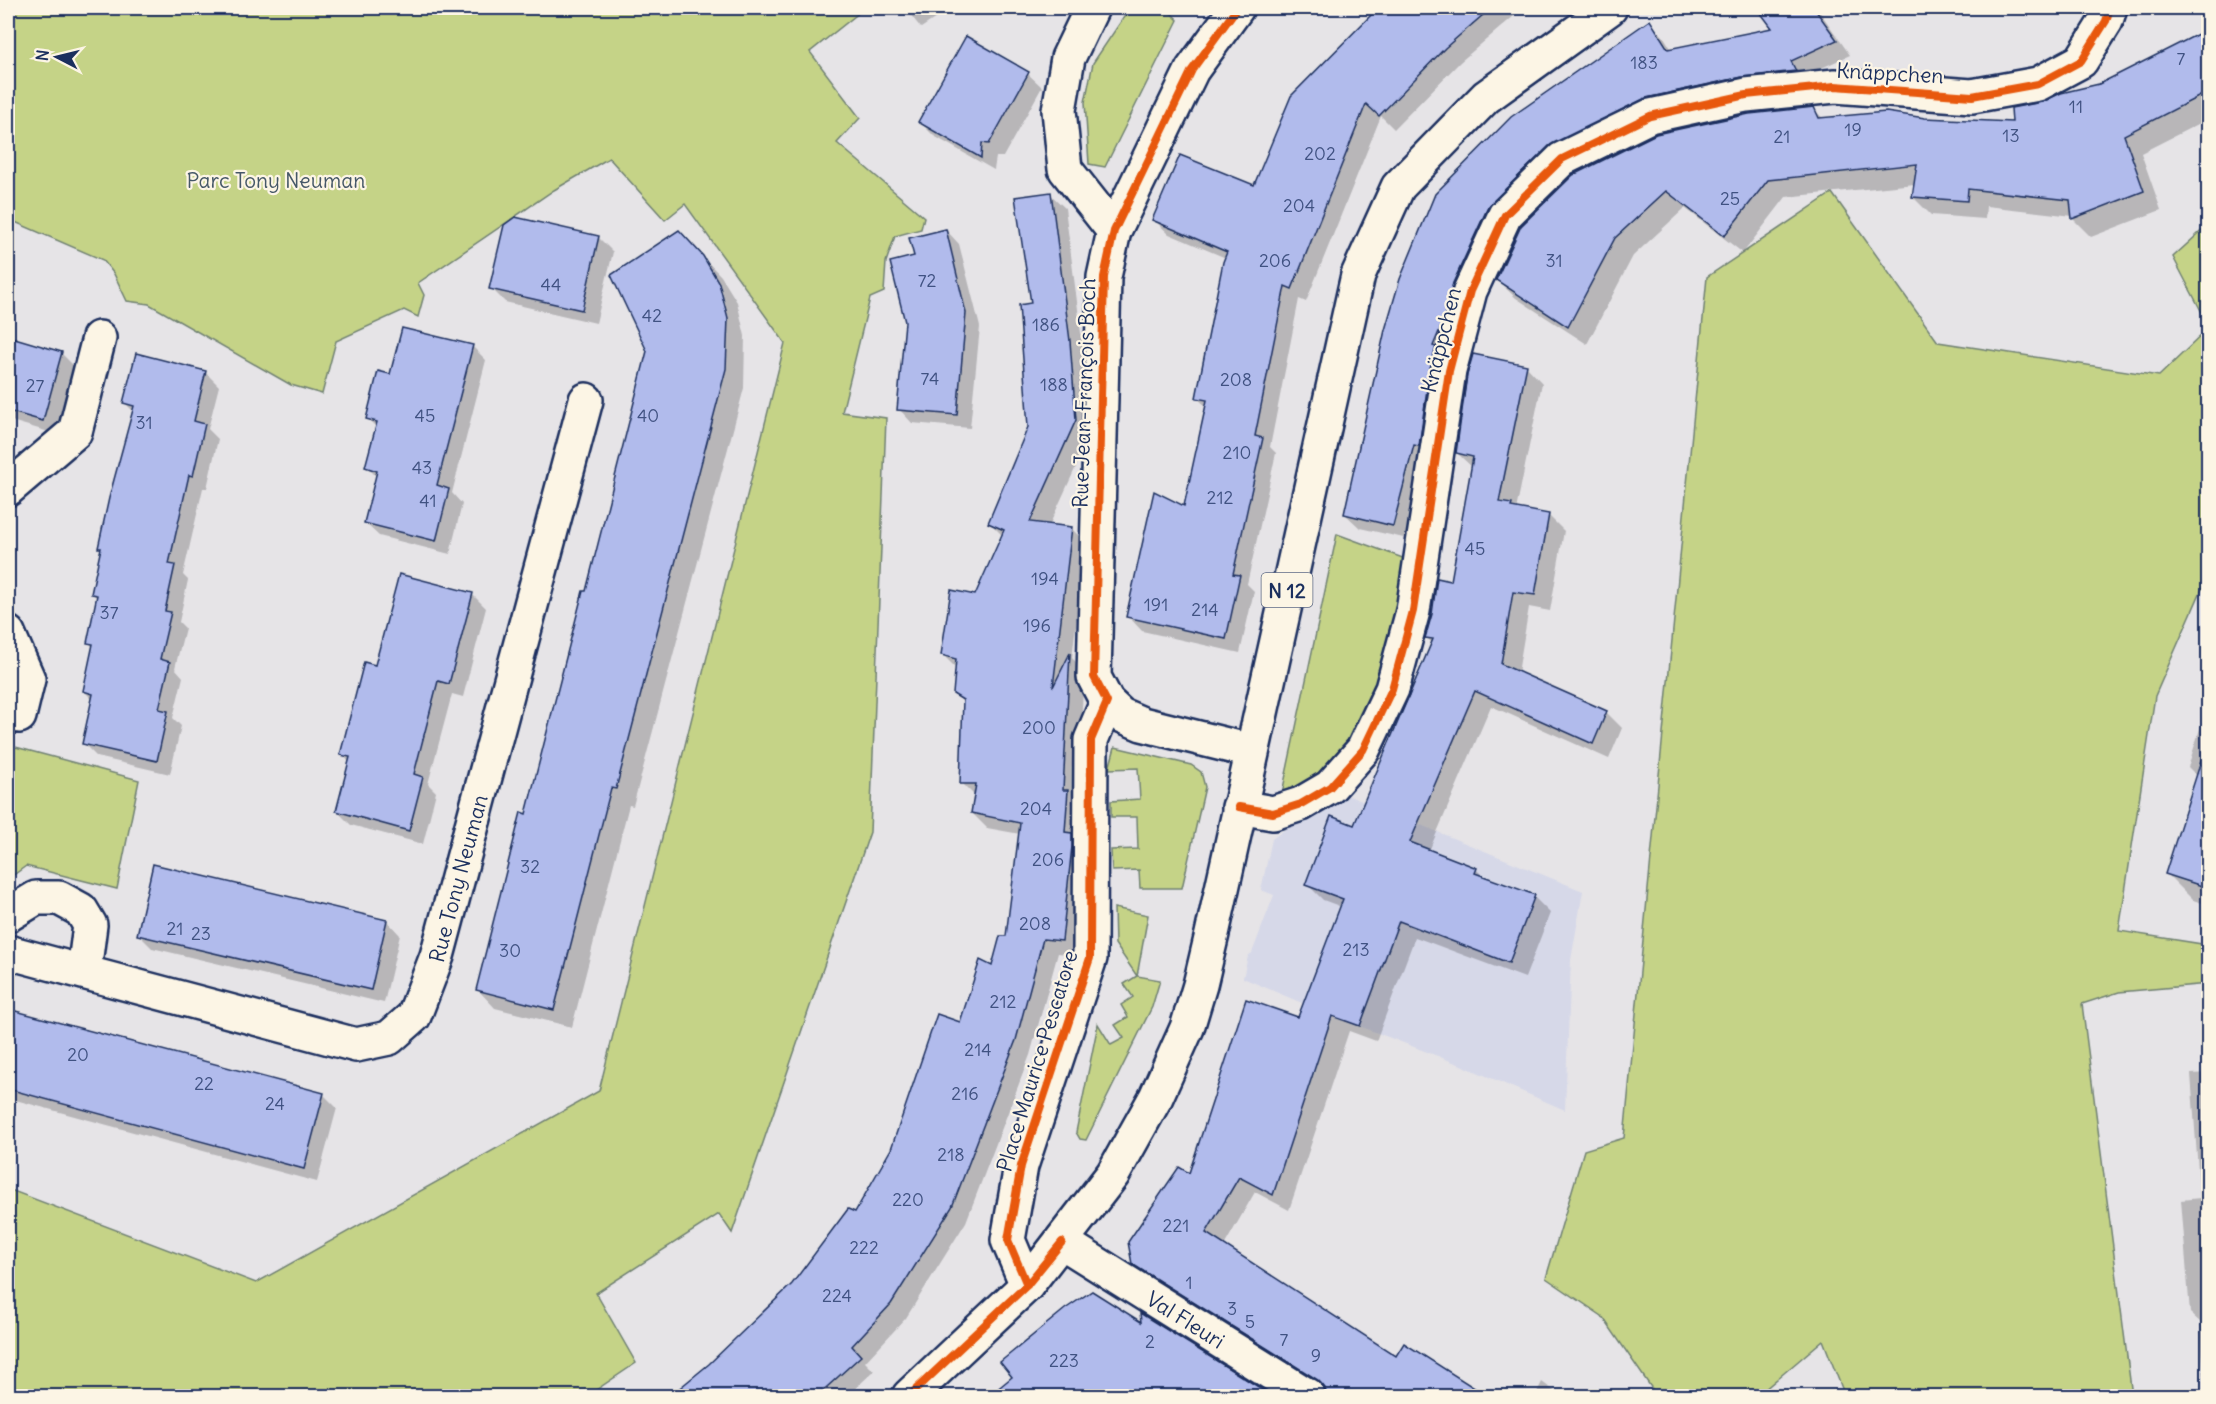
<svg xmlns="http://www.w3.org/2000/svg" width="2216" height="1404" font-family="Delius,sans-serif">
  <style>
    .built { fill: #d6d8e8 }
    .green { fill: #c5d387; stroke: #708172; stroke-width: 1.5 }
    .shadow { fill: #0003 }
    .building { fill: #b1bbec; stroke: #1b2f5e; stroke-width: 1.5 }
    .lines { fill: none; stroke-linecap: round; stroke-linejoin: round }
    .minor-casing { stroke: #1b2f5e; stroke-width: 38 }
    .primary-casing { stroke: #1b2f5e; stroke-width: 38 }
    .minor { stroke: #fcf5e5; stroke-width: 33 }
    .primary { stroke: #fcf5e5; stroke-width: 33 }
    .cycleway-casing { stroke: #fcf5e5; stroke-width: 11 }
    .cycleway { stroke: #e8590c; stroke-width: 8 }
    .labels { text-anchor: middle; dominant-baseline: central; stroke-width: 4.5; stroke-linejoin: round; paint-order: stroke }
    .number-label { font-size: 18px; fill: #405282 }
    .shield { fill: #fcf5e5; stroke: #5e6a86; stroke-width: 1.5 }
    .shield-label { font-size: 20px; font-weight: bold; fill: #1b2f5e }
    .street-label { font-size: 21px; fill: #1b2f5e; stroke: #fcf5e5 }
    .park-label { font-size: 21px; fill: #465868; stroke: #fcf5e5 }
  </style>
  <rect width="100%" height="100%" fill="#e6e4e7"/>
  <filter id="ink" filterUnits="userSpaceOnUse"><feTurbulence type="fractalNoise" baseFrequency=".0167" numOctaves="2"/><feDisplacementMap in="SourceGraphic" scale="12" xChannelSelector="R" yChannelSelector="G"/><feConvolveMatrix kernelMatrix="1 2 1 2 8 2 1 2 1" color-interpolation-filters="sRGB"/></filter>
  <g filter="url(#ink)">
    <polygon class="built" points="1337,791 1583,891 1571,960 1565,1110 1461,1065 1328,1014 1243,978 1248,956 1252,953 1274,895 1261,890 1272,839"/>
    <g class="green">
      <polygon points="8,8 865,8 810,52 860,118 837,143 924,217 921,229 895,236 886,262 884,292 870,298 842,412 886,418 870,832 732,1233 719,1214 596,1293 636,1363 587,1396 8,1396 8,1189 256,1283 599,1091 785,343 685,204 665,220 609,158 554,190 418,283 424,295 418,317 404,310 336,341 322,394 291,385 149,304 127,301 114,274 103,260 8,219"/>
      <polygon points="1130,8 1166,8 1178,20 1105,167 1089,164 1085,102 1093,63"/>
      <polygon points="1832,193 1938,342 2159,376 2208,329 2208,575 2155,696 2119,931 2208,945 2208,984 2119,992 2082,1004 2132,1396 1845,1396 1823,1340 1757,1396 1657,1396 1602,1316 1546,1278 1584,1150 1624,1138 1707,277"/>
      <polygon points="2208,225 2208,324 2173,257"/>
      <polygon points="1337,534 1411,561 1399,624 1356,746 1308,790 1281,798"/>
      <polygon points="8,745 139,780 117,889 26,866 8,879"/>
      <polygon points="1115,747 1191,765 1201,772 1205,787 1182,888 1140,888 1139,870 1112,871 1111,850 1138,849 1137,817 1111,817 1111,801 1140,799 1138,768 1109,769"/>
      <polygon points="1114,908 1148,915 1137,976 1160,980 1152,1007 1086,1140 1080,1139 1076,1132 1098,1024 1111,1045 1124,1038 1115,1025 1128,1017 1121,1005 1133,997 1124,984 1137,976 1115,944"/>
    </g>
    <g class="shadow">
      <polygon points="905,8 951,8 921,28"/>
      <polygon points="1379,8 1506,8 1514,16 1460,62 1394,129 1381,116 1306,302 1299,299 1270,447 1276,453 1247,584 1254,591 1240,653 1142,631 1128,616 1185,508 1207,407 1197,398 1226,258 1169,234 1154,220 1255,187 1292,97"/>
      <polygon points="1759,8 1817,8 1850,55 1804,76 1757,91 1564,160 1467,298 1408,539 1360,528 1345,514 1402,279 1650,22 1664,37 1672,50 1774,30"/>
      <polygon points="2208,31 2208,119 2141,153 2161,210 2091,237 2073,219 2073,216 1986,206 1985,219 1931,215 1913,197 1915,184 1786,197 1743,253 1685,208 1633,256 1587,344 1516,298 1497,280 1813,109 1824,119 1925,119 2017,124"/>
      <polygon points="1028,74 1042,87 1003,157 996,157 994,170 934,136 920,122"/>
      <polygon points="1050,194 1065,208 1084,356 1090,436 1049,526 1072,529 1086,543 1072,658 1084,670 1077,802 1076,955 1058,953 1030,1055 966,1222 906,1318 865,1362 874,1371 847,1396 673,1396 710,1365 793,1285 856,1213 1007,938 1020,834 987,828 972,813 976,797 962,783 965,704 954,693 956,668 942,654 976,597 1003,536 990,523 1030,427 1032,305"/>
      <polygon points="515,218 599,238 613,252 596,323 505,302 491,288"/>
      <polygon points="946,230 959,244 980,327 970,428 912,423 899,409 916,257"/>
      <polygon points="696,250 721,276 737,302 745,336 744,388 633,806 629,805 572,1027 495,1008 478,990 587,593"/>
      <polygon points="8,338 61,353 75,367 56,434 8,420"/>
      <polygon points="472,346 486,360 452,493 462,504 450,554 379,536 365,523 377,477 367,467 377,428 368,419 391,376"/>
      <polygon points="1526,366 1542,383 1516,510 1548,515 1564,531 1550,611 1529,607 1518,673 1606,712 1622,728 1609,759 1491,706 1429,851 1476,869 1485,878 1534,897 1550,913 1525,978 1415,937 1376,1041 1349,1031 1289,1210 1255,1192 1224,1246 1397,1358 1468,1386 1478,1396 1354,1396 1340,1387 1335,1395 1150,1280 1133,1263 1190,1175 1299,1018 1342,907 1323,900 1307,884 1355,827 1433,644 1427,638 1452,582 1473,468 1457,453"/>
      <polygon points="205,372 219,386 208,429 218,439 207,488 203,488 183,575 188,580 179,622 185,628 175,668 183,677 173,718 181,726 170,774 97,757 83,743 93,700 84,691 94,648 88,642 98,599 93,594 103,550 100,547 134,412 124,402"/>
      <polygon points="472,594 486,608 463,697 452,694 428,784 436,792 423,844 351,825 337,811 350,763 342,754 376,667"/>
      <polygon points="2208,703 2208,905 2193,900 2166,873 2197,776 2188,767"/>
      <polygon points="387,921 400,935 384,1003 152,948 138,934"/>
      <polygon points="8,1011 323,1094 337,1108 317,1182 8,1098"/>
      <polygon points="2208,1073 2208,1396 2205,1396 2200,1322 2190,1313 2181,1200 2200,1198 2191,1074"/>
      <polygon points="1142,1316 1271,1396 1020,1396 1009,1382 1143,1325"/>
      <polygon points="1542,1382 1561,1396 1535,1396"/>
    </g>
    <g class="building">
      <polygon points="1378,8 1491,8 1445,48 1379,116 1366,104 1292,289 1285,286 1255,436 1263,438 1233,574 1240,575 1226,639 1126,617 1154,491 1184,506 1207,400 1196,398 1223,262 1227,252 1152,220 1180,155 1254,185 1291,96"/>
      <polygon points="1757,8 1814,8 1837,40 1791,61 1796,71 1742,77 1646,98 1549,146 1488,207 1453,283 1443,322 1433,346 1436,347 1430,368 1419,446 1414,445 1393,526 1344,514 1385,330 1400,279 1435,194 1511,117 1650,20 1668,49 1772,28"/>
      <polygon points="2208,29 2208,92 2124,135 2144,191 2072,219 2070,200 1968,189 1967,201 1912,197 1917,164 1768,180 1724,236 1666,191 1615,238 1568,327 1496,280 1521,226 1573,175 1656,134 1749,114 1814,107 1819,118 1886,112 1925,118 2012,122 2011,108 2042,102 2061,93 2099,84"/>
      <polygon points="966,36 1029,72 989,144 982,143 981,158 918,122"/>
      <polygon points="1051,192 1070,341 1076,420 1030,522 1072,527 1053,687 1070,653 1063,790 1068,790 1065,832 1072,833 1072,846 1062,941 1043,939 1016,1040 952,1207 891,1304 852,1346 861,1356 817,1396 670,1396 709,1364 792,1284 848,1209 855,1212 891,1149 937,1014 960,1022 980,960 992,966 1000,936 1006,936 1020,823 971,813 976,784 960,784 963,700 953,694 956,659 941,655 951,590 975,595 1004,530 988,523 1028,427 1019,305 1031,303 1015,197"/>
      <polygon points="515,217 599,236 582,310 489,289 504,225"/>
      <polygon points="946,229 966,313 957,415 897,410 905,322 890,262 914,256 909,238"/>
      <polygon points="679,230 703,256 719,283 728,318 726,369 616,789 611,788 554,1010 476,990 521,812 526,814 583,591 586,591 647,351 611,275"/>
      <polygon points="402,328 473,345 437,485 449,489 436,541 364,523 377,471 365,467 377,422 366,419 378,371 390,374"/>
      <polygon points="8,336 62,352 43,421 8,411"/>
      <polygon points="136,353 206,371 194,421 205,424 193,476 189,475 169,564 175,565 165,611 171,612 160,659 170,662 159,709 168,711 157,761 82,744 93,694 83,691 93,644 87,643 97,595 91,594 101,548 98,548 109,498 134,406 123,403"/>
      <polygon points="1473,354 1527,365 1499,502 1512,504 1511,507 1549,514 1535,595 1513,592 1501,664 1607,711 1593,744 1475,691 1410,842 1477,868 1475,873 1535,895 1509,963 1399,921 1360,1026 1332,1016 1273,1195 1239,1177 1206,1233 1396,1356 1404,1343 1487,1396 1327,1396 1325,1388 1318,1380 1132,1264 1128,1242 1179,1167 1189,1173 1246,999 1298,1017 1343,899 1305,885 1331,816 1354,825 1433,639 1425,638 1432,614 1437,578 1451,581 1473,457 1456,453 1467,375"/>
      <polygon points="399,574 473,593 449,684 438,681 414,774 423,777 409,831 336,811 350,757 340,755 364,662 375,665"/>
      <polygon points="2202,758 2208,759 2208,888 2165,874"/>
      <polygon points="153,864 387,920 371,990 137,935"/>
      <polygon points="8,1009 324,1093 304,1169 8,1089"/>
      <polygon points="1092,1291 1141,1322 1140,1313 1273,1396 989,1396 1012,1377 1000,1362 1065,1309"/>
    </g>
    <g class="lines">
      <g class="minor-casing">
        <g id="minor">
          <polyline points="1092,8 1068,58 1059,110 1065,169 1114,231"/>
          <polyline points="1237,8 1192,70 1114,231 1104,277 1094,677 1107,702 1121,715 1142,724 1251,751"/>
          <polyline points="8,489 75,432 99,338"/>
          <polyline points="8,633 28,679 19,716 8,713"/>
          <polyline points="1239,807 1273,813 1301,804 1330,787 1363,750 1392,689 1413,611 1449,371 1470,291 1505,215 1562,159 1650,116 1746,95 1835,86 1972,96 2038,84 2081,61 2106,21 2110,8"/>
          <polyline points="8,915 36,898 59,898 81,910 90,925 84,972"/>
          <path id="s1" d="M8 952 356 1045 389 1038 414 1016 437 956 586 400"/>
          <path id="s2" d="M1062 1242 1308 1396"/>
          <polyline points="1027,1285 1008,1240 1021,1166 1090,958 1091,740 1107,702"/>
        </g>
      </g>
      <g class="primary-casing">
        <polyline id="primary" points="909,1396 1027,1285 1113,1174 1156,1097 1187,1028 1200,985 1212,934 1358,275 1398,187 1486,97 1610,8"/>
      </g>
      <use href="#minor" class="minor"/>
      <use href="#primary" class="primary"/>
      <g class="cycleway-casing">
        <g id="cycleway">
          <polyline points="1239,807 1273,813 1301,804 1330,787 1363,750 1392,689 1413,611 1449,371 1470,291 1505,215 1562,159 1650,116 1746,95 1835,86 1972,96 2038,84 2081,61 2106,21 2110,8"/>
          <polyline points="1027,1285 1008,1240 1021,1166 1090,958 1091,740 1107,702 1094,677 1104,277 1114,231 1192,70 1237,8"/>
          <polyline points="909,1396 1027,1285 1062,1242"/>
        </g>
      </g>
      <use href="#cycleway" class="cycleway"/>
    </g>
  </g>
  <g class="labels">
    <g class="number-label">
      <text x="2181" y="58">7</text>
      <text x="1644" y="62">183</text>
      <text x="2076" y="106">11</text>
      <text x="1853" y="129">19</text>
      <text x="2011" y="135">13</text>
      <text x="1782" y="136">21</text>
      <text x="1320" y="153">202</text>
      <text x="1730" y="198">25</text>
      <text x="1299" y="205">204</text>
      <text x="1275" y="260">206</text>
      <text x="1554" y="260">31</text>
      <text x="927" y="280">72</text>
      <text x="551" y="284">44</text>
      <text x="652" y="315">42</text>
      <text x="1046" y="324">186</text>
      <text x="930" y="378">74</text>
      <text x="1236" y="379">208</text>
      <text x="1054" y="384">188</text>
      <text x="35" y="385">27</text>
      <text x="425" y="415">45</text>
      <text x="648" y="415">40</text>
      <text x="144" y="422">31</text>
      <text x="1237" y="452">210</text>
      <text x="422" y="467">43</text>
      <text x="1220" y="497">212</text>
      <text x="428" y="500">41</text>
      <text x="1475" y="548">45</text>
      <text x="1045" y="578">194</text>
      <text x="1156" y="604">191</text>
      <text x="1205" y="609">214</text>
      <text x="109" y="612">37</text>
      <text x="1037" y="625">196</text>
      <text x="1039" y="727">200</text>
      <text x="1036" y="808">204</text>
      <text x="1048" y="859">206</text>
      <text x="530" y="866">32</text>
      <text x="1035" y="923">208</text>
      <text x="175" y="928">21</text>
      <text x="201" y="933">23</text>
      <text x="1356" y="949">213</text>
      <text x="510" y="950">30</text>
      <text x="1003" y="1001">212</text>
      <text x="978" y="1049">214</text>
      <text x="78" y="1054">20</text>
      <text x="204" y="1083">22</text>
      <text x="965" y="1093">216</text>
      <text x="275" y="1103">24</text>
      <text x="951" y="1154">218</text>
      <text x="908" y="1199">220</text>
      <text x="1176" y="1225">221</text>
      <text x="864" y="1247">222</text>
      <text x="1189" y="1282">1</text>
      <text x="837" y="1295">224</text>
      <text x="1232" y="1308">3</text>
      <text x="1250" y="1321">5</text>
      <text x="1284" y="1339">7</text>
      <text x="1150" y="1341">2</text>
      <text x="1316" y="1355">9</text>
      <text x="1064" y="1360">223</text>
    </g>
    <rect class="shield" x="1261.5" y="573" width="51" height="34" rx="4.5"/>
    <g class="shield-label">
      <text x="1287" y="590">N 12</text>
    </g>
    <g class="street-label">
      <text transform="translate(1890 73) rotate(3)">Knäppchen</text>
      <text transform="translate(1441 340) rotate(-76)">Knäppchen</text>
      <text transform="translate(1084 393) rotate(-88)">Rue Jean-François Boch</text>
      <text stroke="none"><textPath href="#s1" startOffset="572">Rue Tony Neuman</textPath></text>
      <text transform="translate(1037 1061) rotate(-73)">Place Maurice Pescatore</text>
      <text stroke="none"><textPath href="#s2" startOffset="146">Val Fleuri</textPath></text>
    </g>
    <g class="park-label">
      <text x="276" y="180">Parc Tony Neuman</text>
    </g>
  </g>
  <rect width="2216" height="1404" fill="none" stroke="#fcf5e5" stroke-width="30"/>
  <rect x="15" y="15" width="2186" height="1374" fill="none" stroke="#1b2f5e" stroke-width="2" filter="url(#ink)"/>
  <g transform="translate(57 57) rotate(277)" stroke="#fcf5e5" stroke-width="4.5" paint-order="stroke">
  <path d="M0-4.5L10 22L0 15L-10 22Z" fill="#1b2f5e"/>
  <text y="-9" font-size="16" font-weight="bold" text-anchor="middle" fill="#1b2f5e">N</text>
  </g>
</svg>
